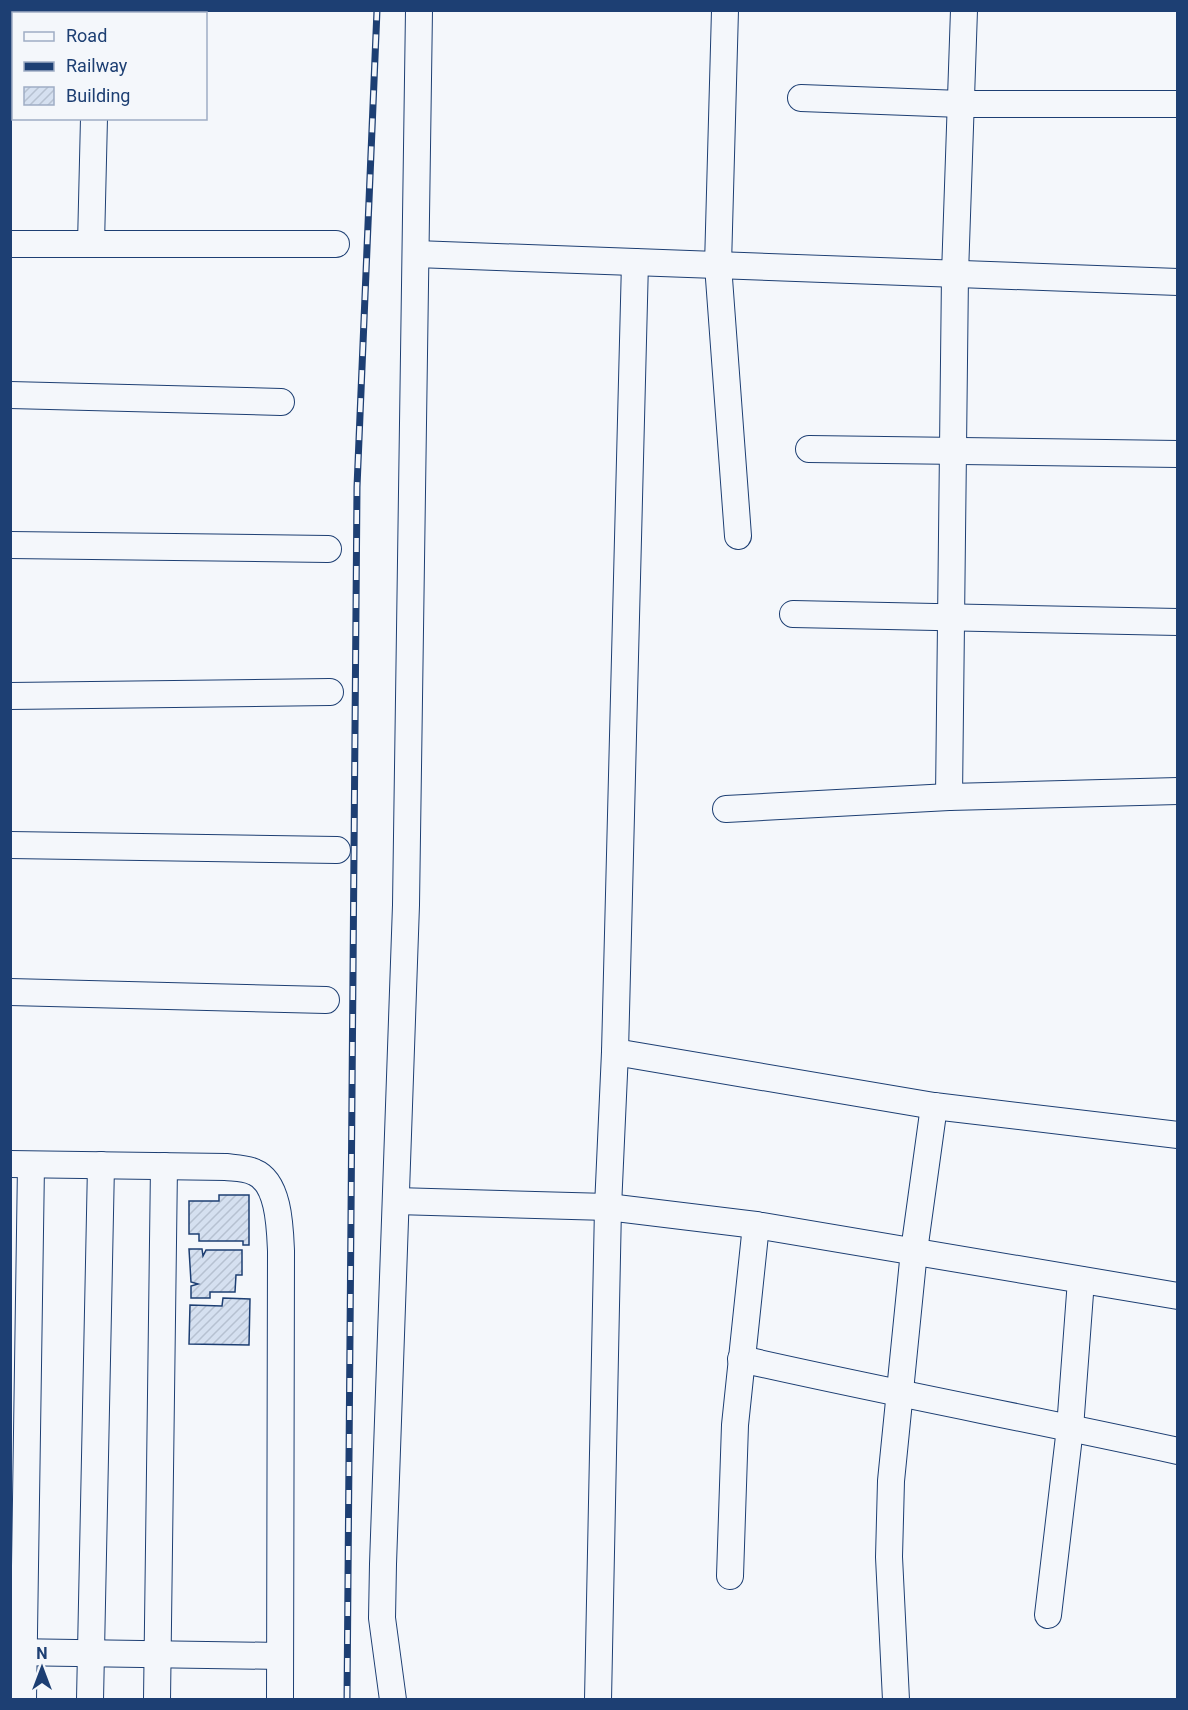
<svg xmlns="http://www.w3.org/2000/svg" width="1188" height="1710" font-family="Roboto,sans-serif">
  <style>
    .building { fill: url(#building-hatch); stroke: #1d3f73; stroke-width: 1.5 }
    .lines { fill: none; stroke-linecap: round; stroke-linejoin: round }
    .minor-casing { stroke: #1d3f73; stroke-width: 28 }
    .minor { stroke: #f4f7fb; stroke-width: 26 }
    .rail-casing { stroke: #1d3f73; stroke-width: 7 }
    .rail { stroke: #f4f7fb; stroke-width: 4.5; stroke-dasharray: 14; stroke-linecap: butt }
  </style>
  <defs>
    <pattern id="building-hatch" width="6" height="6" patternUnits="userSpaceOnUse" patternTransform="scale(1.5)"><rect width="6" height="6" fill="#d5e0f0"/><path d="M-1 1l2-2M0 6l6-6M5 7l2-2" fill="none" stroke="#b6c1d1"/></pattern>
  </defs>
  <rect width="100%" height="100%" fill="#f4f7fb"/>
  <g class="building">
    <polygon points="219,1195 249,1195 249,1245 243,1245 243,1241 199,1241 199,1234 189,1234 189,1201 219,1201"/>
    <polygon points="189,1249 202,1249 203,1256 206,1250 242,1250 242,1275 236,1275 235,1292 210,1292 210,1298 191,1298 191,1286 198,1284 191,1282"/>
    <polygon points="223,1298 250,1299 249,1345 189,1344 190,1305 222,1306"/>
  </g>
  <g class="lines">
    <g class="minor-casing">
      <g id="minor">
        <polyline points="725,10 718,265 738,536"/>
        <polyline points="96,14 96,10"/>
        <polyline points="10,73 14,73"/>
        <polyline points="801,98 961,104 1178,104"/>
        <polyline points="10,244 336,244"/>
        <polyline points="91,244 94,118"/>
        <polyline points="416,254 1178,282"/>
        <polyline points="10,395 281,402"/>
        <polyline points="809,449 1178,454"/>
        <polyline points="10,545 328,549"/>
        <polyline points="793,614 1178,622"/>
        <polyline points="10,696 330,692"/>
        <polyline points="949,797 955,274 964,10"/>
        <polyline points="726,809 949,797 1178,791"/>
        <polyline points="10,845 337,850"/>
        <polyline points="10,992 326,1000"/>
        <polyline points="615,1052 934,1106 1178,1135"/>
        <path d="M10 1164 226 1167C234 1168 246 1168 254 1172 279 1182 280 1227 281 1251L280 1700"/>
        <polyline points="396,1201 608,1207 756,1225 1178,1296"/>
        <path d="M741 1359C886 1392 1032 1419 1178 1451"/>
        <polyline points="730,1576 735,1425 756,1225"/>
        <polyline points="1048,1615 1070,1428 1081,1280"/>
        <polyline points="10,1652 280,1656"/>
        <polyline points="23,1700 31,1165"/>
        <polyline points="90,1700 101,1165"/>
        <polyline points="157,1700 164,1166"/>
        <polyline points="393,1700 382,1618 383,1564 406,905 419,10"/>
        <polyline points="598,1700 608,1207 615,1052 635,262"/>
        <polyline points="896,1700 889,1557 891,1481 914,1251 934,1106"/>
      </g>
    </g>
    <use href="#minor" class="minor"/>
    <g class="rail-casing">
      <polyline id="rail" points="347,1700 357,487 377,10"/>
    </g>
    <use href="#rail" class="rail"/>
  </g>
  <rect width="1188" height="1710" fill="none" stroke="#1d3f73" stroke-width="24"/>
  <rect x="12" y="12" width="195" height="108" fill="#f4f7fb" stroke="#9eadc5" stroke-width="1.5"/>
  <rect x="24" y="32" width="30" height="9" fill="#f4f7fb" stroke="#9eadc5" stroke-width="1.5"/>
  <text x="66" y="42" font-size="18" fill="#1d3f73">Road</text>
  <rect x="24" y="62" width="30" height="9" fill="#1d3f73" stroke="#9eadc5" stroke-width="1.5"/>
  <text x="66" y="72" font-size="18" fill="#1d3f73">Railway</text>
  <rect x="24" y="87" width="30" height="18" fill="url(#building-hatch)" stroke="#9eadc5" stroke-width="1.5"/>
  <text x="66" y="102" font-size="18" fill="#1d3f73">Building</text>
  <g transform="translate(42 1668)" stroke="#f4f7fb" stroke-width="4.5" paint-order="stroke">
  <path d="M0-4.5L10 22L0 15L-10 22Z" fill="#1d3f73"/>
  <text y="-9" font-size="16" font-weight="bold" text-anchor="middle" fill="#1d3f73">N</text>
  </g>
</svg>
